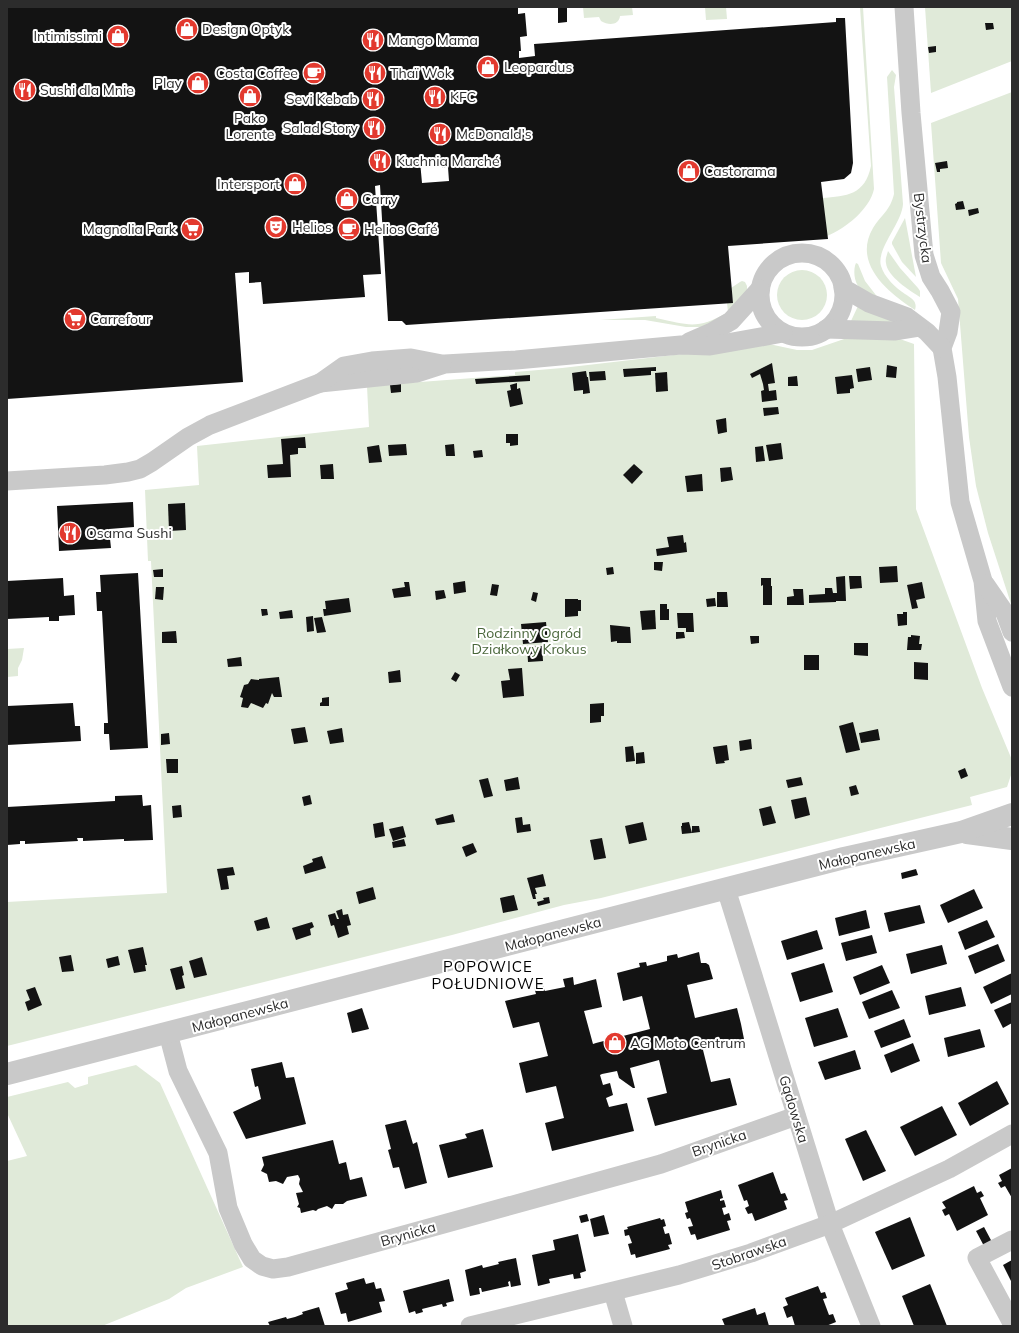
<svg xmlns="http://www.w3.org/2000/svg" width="1019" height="1333" font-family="Mulish,sans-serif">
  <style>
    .green { fill: #e0ead9 }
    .building { fill: #131313; fill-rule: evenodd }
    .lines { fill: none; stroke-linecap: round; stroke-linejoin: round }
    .minor { stroke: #c9c9c9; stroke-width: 19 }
    .tertiary { stroke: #c9c9c9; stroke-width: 22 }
    .labels { text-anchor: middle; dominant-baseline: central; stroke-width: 4; stroke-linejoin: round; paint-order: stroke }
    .poi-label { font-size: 14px; fill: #2c2c2c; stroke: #fff; text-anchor: start }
    .street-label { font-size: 14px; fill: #2c2c2c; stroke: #fff }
    .park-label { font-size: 14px; fill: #49663a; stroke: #fff }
    .neighbourhood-label { font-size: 15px; letter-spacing: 1px; fill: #000; stroke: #fff }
  </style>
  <rect width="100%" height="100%" fill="#fff"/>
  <g class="green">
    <path d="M583 7H632L633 15 620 16C619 25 609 26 601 21L599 17 584 18Z"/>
    <polygon points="705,7 726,7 727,19 706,20"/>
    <path d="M860 7H863L874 189C870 209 845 229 827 236L822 198C847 196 865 195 871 166Z"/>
    <polygon points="925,7 1012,7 1012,61 931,93"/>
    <path d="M892 70 896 75 894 87 903 204C902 223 876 249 881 266 884 277 896 288 905 294 908 296 912 298 914 301 916 304 916 307 915 310 889 293 852 264 873 228 881 215 890 211 894 194L887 77Z"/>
    <polygon points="1012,92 1012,607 988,533 976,486 969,437 958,299 941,263 931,123"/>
    <polygon points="905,218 916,277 902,262 892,244 892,242"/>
    <path d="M888 251 900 268 918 288 920 291V297C910 291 887 276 886 263 885 259 887 255 888 251Z"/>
    <path d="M856 263 858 264 865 281 879 299C873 295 864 292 859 287 854 282 853 269 856 263Z"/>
    <circle cx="802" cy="295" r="25"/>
    <path d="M742 281 745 282 747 286V290L734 310 703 327H686L645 320H600L656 316V318C689 325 697 330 728 312L727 303H733L731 288 740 282Z"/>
    <polygon points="858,306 901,323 851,321"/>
    <polygon points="847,338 897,338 914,344 916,509 982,688 1012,760 1012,772 1007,787 970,797 972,805 601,898 564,905 452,935 7,1046 7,902 167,893 151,561 148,561 145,490 199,485 197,446 369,427 367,386 515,375 515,372 562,368 769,344 797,350 812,350"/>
    <polygon points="24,648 22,660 18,668 18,676 7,677 7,649"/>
    <polygon points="136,1065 160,1083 243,1267 186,1288 169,1299 102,1326 7,1326 7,1161 27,1156 7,1113 7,1097 68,1082 75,1088 88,1084 88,1077"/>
  </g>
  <g class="building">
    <path d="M7 7H518V14L525 13 527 36 520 37 521 51H519V58L535 56 534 44 836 22V18H845L853 163 851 173 844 179 821 182 828 239 728 246 733 303 406 325 402 321H388L380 185 375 186 381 274 363 275 365 297 263 304 261 282 249 283V272L235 273 243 382 7 399ZM442 159V168L448 167 449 181 422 183 420 161Z"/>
    <polygon points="567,7 567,22 558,23 558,8"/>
    <polygon points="985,23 993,23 994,29 986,30"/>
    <polygon points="936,46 936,52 929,53 928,47"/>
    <polygon points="947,161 948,168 940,169 940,172 937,172 935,163"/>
    <polygon points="963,201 965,209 956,210 955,204 957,203 957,202"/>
    <polygon points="978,208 979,213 969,216 968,210"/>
    <polygon points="772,363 775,383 768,384 769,391 776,390 777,400 762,402 761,391 764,390 763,384 760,374 752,378 750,374"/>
    <polygon points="887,365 897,367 896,378 886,377"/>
    <polygon points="656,367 656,371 651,371 651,375 624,377 623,369"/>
    <polygon points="870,367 872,380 858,382 856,369"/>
    <polygon points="586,371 587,377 588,377 590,393 583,394 583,390 574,391 572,373"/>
    <polygon points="605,371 606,380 590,381 589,372"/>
    <polygon points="667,372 668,391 656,392 655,373"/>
    <polygon points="530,375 530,381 476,384 475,379"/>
    <polygon points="852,375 854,388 850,389 850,393 837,394 835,377"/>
    <polygon points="797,376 798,386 788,386 788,377"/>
    <polygon points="517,383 517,389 520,388 523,404 510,407 507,391 511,390 510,385"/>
    <polygon points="401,384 401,392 391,393 390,385"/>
    <polygon points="778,407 779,414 764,416 763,408"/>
    <polygon points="726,418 727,432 718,434 716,420"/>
    <polygon points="506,434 518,434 518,445 510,446 510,443 506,443"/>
    <polygon points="305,437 306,448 298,448 298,454 290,455 291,477 268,478 267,465 283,464 281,439"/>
    <polygon points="781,443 783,459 769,461 766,445"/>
    <polygon points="406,444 407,455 389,456 388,445"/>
    <polygon points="454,444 455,456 446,456 445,445"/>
    <polygon points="379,445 382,462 369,463 367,447"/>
    <polygon points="763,446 765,461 756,462 755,447"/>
    <polygon points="482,450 483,457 474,458 473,451"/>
    <polygon points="333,464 334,479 321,479 320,465"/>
    <polygon points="634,464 643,472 632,484 623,475"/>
    <polygon points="731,467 733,480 721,482 720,468"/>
    <polygon points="702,474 703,491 687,492 685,476"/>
    <polygon points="133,502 134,527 109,529 111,548 59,551 57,506"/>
    <polygon points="185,503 186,530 169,531 168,504"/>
    <polygon points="683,535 684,543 686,542 687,552 657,556 656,549 669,547 667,537"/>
    <polygon points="654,562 663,562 662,571 654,570"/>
    <polygon points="897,566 898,582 880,583 879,567"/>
    <polygon points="613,567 614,574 607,575 606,568"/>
    <polygon points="163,569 163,577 154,577 153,570"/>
    <polygon points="138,573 148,748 110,750 109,734 104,734 104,723 108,723 102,611 97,611 96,592 101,592 100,575"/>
    <polygon points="845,576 846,601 836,601 836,602 809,603 809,595 825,594 825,588 832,588 833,593 837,593 836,577"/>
    <polygon points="849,576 861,576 862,588 850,589"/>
    <polygon points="63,578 64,596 74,595 75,615 59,616 59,621 49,621 49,617 7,619 7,581"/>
    <polygon points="761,578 771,578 771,586 772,586 772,605 763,605 763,585 761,586"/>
    <polygon points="465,581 466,592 454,594 453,583"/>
    <polygon points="404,582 409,582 411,596 394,598 392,589 405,587"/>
    <polygon points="922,582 925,598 916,600 918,608 912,609 907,585"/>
    <polygon points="492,584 499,585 497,596 490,595"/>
    <polygon points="156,587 164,587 163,600 155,599"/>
    <polygon points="793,589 803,589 804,605 787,605 787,597 794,596"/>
    <polygon points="444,590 446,598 436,600 435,591"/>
    <polygon points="533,592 538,593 536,602 531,600"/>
    <polygon points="717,592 727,592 728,607 717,607"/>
    <polygon points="349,598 351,612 324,616 323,609 326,609 325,601"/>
    <polygon points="715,598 716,606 707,607 706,599"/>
    <polygon points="565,599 578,599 578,600 581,600 581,611 578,611 578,616 565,617"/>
    <polygon points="660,604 667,604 667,609 669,609 669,620 660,620"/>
    <polygon points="261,609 267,609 268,615 262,616"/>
    <polygon points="292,610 293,618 280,619 279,612"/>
    <polygon points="655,610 656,629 642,630 640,611"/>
    <polygon points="903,612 907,612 907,625 898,626 897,614 903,614"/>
    <polygon points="677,613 693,613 694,632 686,632 686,628 678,628"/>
    <polygon points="313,616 314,631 307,632 306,617"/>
    <polygon points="322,617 326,632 317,633 314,618"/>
    <polygon points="546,622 548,642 523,644 521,624"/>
    <polygon points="610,625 630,627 631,643 617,643 617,641 611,642"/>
    <polygon points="176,631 177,643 162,643 162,632"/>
    <polygon points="676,632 684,632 685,638 676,639"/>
    <polygon points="911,635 920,636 919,644 922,644 921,650 907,650 908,637 911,637"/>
    <polygon points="750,636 759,636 759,643 751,644"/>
    <polygon points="854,643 868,643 868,656 854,655"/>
    <polygon points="542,646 543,661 528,662 527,647"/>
    <rect x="804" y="655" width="15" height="15"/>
    <polygon points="241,657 242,666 228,667 227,659"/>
    <polygon points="914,662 928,663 928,680 914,679"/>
    <polygon points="522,668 524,696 503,698 501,681 510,680 508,669"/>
    <polygon points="400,670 401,682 389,683 388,672"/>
    <polygon points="455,672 460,675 456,682 451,679"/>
    <polygon points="279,677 282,697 274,697 272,693 268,704 266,703 263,708 251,703 248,708 241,707 243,698 240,697 244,685 248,684 251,679 259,680 259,679"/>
    <polygon points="329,697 329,706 320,706 320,703 322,702 322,698"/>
    <polygon points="73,703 75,726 80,726 81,741 7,745 7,706"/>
    <polygon points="604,703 604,716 601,716 601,722 590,723 590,704"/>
    <polygon points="853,722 860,750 846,753 839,726"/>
    <polygon points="305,727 308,742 294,744 291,729"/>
    <polygon points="342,728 344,742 330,744 327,731"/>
    <polygon points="878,729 880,740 861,743 859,733"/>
    <polygon points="169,733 170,744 161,745 161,734"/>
    <polygon points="751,739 752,749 740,751 739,741"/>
    <polygon points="727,745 729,760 724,761 725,763 716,764 713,747"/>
    <polygon points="633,746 635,761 626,762 625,747"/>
    <polygon points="644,752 645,763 636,764 636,753"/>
    <polygon points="166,759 178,759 178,773 167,773"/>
    <polygon points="965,768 968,776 961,779 958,771"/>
    <polygon points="518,777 520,789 506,791 504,780"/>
    <polygon points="801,777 803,785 788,788 786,780"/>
    <polygon points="488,778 493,796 484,798 479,780"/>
    <polygon points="856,785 859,794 851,796 849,787"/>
    <polygon points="142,795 143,806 151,805 153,840 124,841 124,839 83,841 83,838 77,838 78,841 25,844 25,841 20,841 20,844 7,845 7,807 115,801 115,796"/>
    <polygon points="310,795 312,804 304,806 302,797"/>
    <polygon points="806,797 810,815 795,819 791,800"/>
    <polygon points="181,805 182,817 173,818 172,806"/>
    <polygon points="771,806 776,823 763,826 759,809"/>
    <polygon points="453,814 455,822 437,825 435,819"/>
    <polygon points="522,817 523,825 530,824 531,831 517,833 515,818"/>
    <polygon points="383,822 385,836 375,838 373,824"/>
    <polygon points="643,822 647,840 629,844 625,826"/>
    <polygon points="689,822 692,833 682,834 681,826 682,826 682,823"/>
    <polygon points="403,826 406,837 393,841 389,829"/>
    <polygon points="692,826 699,826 700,832 692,833"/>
    <polygon points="602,838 606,858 594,860 590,840"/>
    <polygon points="404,839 406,846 393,848 392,842"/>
    <polygon points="473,843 477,852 466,857 462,847"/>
    <polygon points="322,856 326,868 305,874 303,866 313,862 312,859"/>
    <polygon points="233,867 235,875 227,876 229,889 221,890 217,869"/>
    <polygon points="916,869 918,875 902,879 901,873"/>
    <polygon points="543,874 546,886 535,888 537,894 535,894 536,899 533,899 527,878"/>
    <polygon points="373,887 376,899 359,904 356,892"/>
    <polygon points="974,889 983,908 948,923 940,905"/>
    <polygon points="514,895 518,910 503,913 500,898"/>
    <polygon points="549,897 550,903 538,906 537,902 544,900 543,898"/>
    <polygon points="920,905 925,923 889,932 884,913"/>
    <polygon points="342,909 343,915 348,914 351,925 347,926 349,934 338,938 334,925 331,926 328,915 335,913 337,919 339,919 336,911"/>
    <polygon points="866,910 870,928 839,936 835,918"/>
    <polygon points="267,917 270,928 257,931 254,921"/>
    <polygon points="987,920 995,937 965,950 958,932"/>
    <polygon points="312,922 314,927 310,929 311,935 296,940 292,928"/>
    <polygon points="817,930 823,949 787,960 781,941"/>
    <polygon points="872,935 877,953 846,961 841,943"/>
    <polygon points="998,944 1005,961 975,974 968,956"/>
    <polygon points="942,945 947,964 911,974 906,954"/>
    <polygon points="143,947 147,965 145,965 146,971 134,973 128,950"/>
    <polygon points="699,952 701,963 706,963 709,965 713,979 687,985 695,1018 737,1008 741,1024 744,1039 703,1050 711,1082 730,1078 737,1105 655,1126 647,1098 667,1093 659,1060 630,1068 635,1088 633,1088 619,1078 617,1071 602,1074 600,1075 603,1085 610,1083 613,1095 606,1098 609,1107 627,1103 634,1131 552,1151 545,1123 564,1118 556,1086 526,1093 519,1063 548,1056 539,1022 513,1028 505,1001 536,994 534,987 543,985 545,991 565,987 563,979 573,977 574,985 596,979 602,1007 584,1011 593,1044 596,1043 650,1029 642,996 623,1001 617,973 640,967 639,963 646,962 647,966 667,961 667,956 677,954 678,958"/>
    <polygon points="71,955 74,971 62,972 59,957"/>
    <polygon points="118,956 120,965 108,968 106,959"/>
    <polygon points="202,957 207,975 194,978 189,961"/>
    <polygon points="824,963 833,992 800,1002 791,973"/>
    <polygon points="882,965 890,983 860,995 853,977"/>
    <polygon points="182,966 184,975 182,976 185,988 176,990 170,969"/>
    <polygon points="1012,973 1012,994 991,1004 983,987"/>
    <polygon points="35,987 42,1005 28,1011 25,1002 30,1000 26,990"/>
    <polygon points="961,987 966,1006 929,1015 925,996"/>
    <polygon points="892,990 900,1008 869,1019 862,1002"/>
    <polygon points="1012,1002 1012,1023 1003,1028 994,1010"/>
    <polygon points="362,1008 369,1029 352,1033 347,1013"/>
    <polygon points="838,1008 848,1037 814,1047 805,1018"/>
    <polygon points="904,1019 911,1037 881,1048 874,1031"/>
    <polygon points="980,1029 985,1047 948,1057 944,1038"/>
    <polygon points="913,1043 920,1061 891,1073 884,1055"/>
    <polygon points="855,1050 861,1069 825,1080 818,1062"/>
    <polygon points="282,1062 286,1078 294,1077 306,1124 246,1139 233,1112 261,1099 258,1086 255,1087 251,1069"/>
    <polygon points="997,1081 1009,1104 970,1126 958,1103"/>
    <polygon points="942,1106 957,1135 915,1156 900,1127"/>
    <polygon points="406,1120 413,1144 417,1142 427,1183 405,1189 399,1167 393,1168 388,1150 391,1149 385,1125"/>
    <polygon points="483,1129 493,1167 448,1178 439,1145 467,1138 465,1134"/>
    <polygon points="866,1130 886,1171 863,1181 845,1139"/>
    <polygon points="333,1140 339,1164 346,1162 350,1180 362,1177 367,1196 347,1201 343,1204 335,1204 332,1209 327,1206 318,1209 316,1211 313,1210 301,1213 300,1208 297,1207 299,1204 296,1193 303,1192 299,1184 300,1179 298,1175 287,1177 283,1184 276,1181 269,1182 267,1174 261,1171 264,1165 262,1157"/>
    <polygon points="1012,1168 1012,1198 1005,1186 1001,1188 998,1183 1002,1181 999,1175"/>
    <polygon points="773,1172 781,1194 785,1193 788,1200 784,1201 787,1209 755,1221 752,1213 748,1214 745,1208 749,1206 747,1200 744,1201 738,1185"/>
    <polygon points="974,1186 977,1193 981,1191 984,1196 980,1198 988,1215 957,1231 949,1214 945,1216 942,1210 946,1208 942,1202"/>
    <polygon points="721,1190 723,1198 720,1199 720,1201 724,1200 726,1207 722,1208 724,1215 729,1213 731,1220 727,1221 730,1230 697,1240 695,1234 691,1235 688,1227 693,1226 690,1218 687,1219 685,1213 688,1212 685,1202"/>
    <polygon points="587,1214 589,1221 581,1223 579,1216"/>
    <polygon points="604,1215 609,1234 594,1237 590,1219"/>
    <polygon points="910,1217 925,1256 892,1270 875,1232"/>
    <polygon points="660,1218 661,1220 664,1219 666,1226 663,1227 665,1234 669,1233 672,1244 668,1245 670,1249 636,1258 635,1254 631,1255 628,1244 632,1243 629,1235 625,1236 624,1230 628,1229 627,1227"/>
    <polygon points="984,1227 992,1242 984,1246 976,1231"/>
    <polygon points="578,1234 586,1271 580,1273 581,1278 574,1279 573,1274 549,1279 550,1283 538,1286 532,1255 555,1250 553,1240"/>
    <polygon points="516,1258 521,1285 511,1287 510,1281 508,1282 509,1286 482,1292 481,1288 479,1288 480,1294 470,1296 465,1270 482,1265 483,1268 499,1264 498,1262"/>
    <polygon points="1012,1260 1012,1283 1003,1265"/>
    <polygon points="364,1278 366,1284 374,1282 376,1289 381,1288 385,1301 379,1302 382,1312 348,1322 346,1313 341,1314 335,1293 348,1289 346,1283"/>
    <polygon points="449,1279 454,1301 446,1303 447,1306 443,1307 442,1304 422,1309 423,1312 416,1314 415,1311 409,1313 403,1291"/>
    <polygon points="930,1284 943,1316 947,1326 914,1326 902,1296"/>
    <polygon points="818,1286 821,1293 825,1292 827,1298 823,1299 829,1315 833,1314 836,1322 826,1326 795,1326 792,1316 787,1318 783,1307 788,1305 785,1298"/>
    <polygon points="319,1307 325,1326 270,1326 268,1322 286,1317 287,1319 295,1317 303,1314 302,1312"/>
    <polygon points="755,1308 757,1315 765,1312 769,1326 725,1326 722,1319"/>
  </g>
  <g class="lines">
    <g class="minor">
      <polyline points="904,7 911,113 924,255 931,277 940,291 951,312 948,332 942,348 947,377 960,502 983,581 987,621 1012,687"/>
      <circle cx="802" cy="295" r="42"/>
      <polyline points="843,288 869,303 907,317 927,332 942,348"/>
      <polyline points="826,329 894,331 919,327"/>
      <polyline points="689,342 712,332 731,321 760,289"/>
      <polyline points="320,383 417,373 445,364 516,360 681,345 710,346 783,333"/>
      <polyline points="7,481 105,475 128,472 140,469 152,462 188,437 210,425 320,383 344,366 372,361 411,358 442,364"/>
      <polyline points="985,584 1005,613 1012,632"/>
      <polyline points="726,889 732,908 830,1224 871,1326"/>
      <polyline points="168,1033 178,1071 218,1153 228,1208 243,1244 252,1259 262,1266 273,1269 288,1267 661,1164 796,1116"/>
      <polyline points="1012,1240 977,1258 1012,1323"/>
      <polyline points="613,1292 623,1326"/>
      <polyline points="470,1326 679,1275 751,1253 830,1224 949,1169 1012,1134"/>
    </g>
    <g class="tertiary">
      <polyline points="967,833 1012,839"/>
      <polyline points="7,1074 844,858 961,832 1012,814"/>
    </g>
  </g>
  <defs>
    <g id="shop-disc" transform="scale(1.15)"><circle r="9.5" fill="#e2392e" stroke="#fff"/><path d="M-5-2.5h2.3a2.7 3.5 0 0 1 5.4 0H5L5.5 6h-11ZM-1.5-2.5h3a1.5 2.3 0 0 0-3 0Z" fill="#fff"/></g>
    <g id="restaurant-disc" transform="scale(1.15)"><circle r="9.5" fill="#e2392e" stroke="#fff"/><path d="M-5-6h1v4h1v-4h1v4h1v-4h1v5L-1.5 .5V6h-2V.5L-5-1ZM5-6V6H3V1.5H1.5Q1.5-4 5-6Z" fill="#fff"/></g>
    <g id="cafe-disc" transform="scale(1.15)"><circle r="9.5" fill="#e2392e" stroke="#fff"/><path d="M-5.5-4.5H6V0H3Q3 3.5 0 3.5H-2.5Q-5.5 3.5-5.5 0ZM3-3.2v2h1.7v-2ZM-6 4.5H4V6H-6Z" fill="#fff"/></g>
    <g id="theatre-disc" transform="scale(1.15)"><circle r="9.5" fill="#e2392e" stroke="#fff"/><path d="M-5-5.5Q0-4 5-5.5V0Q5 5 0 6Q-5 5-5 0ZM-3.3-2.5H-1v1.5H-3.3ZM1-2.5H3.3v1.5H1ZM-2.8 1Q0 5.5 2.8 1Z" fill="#fff"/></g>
    <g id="supermarket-disc" transform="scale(1.15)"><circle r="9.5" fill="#e2392e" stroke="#fff"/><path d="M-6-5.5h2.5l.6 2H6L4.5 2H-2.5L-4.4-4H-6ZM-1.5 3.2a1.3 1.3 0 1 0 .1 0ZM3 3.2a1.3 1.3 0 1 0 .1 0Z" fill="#fff"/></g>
  </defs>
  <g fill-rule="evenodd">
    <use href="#shop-disc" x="187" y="29"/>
    <use href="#shop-disc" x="118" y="36"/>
    <use href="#restaurant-disc" x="373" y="40"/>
    <use href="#shop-disc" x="488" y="67"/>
    <use href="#cafe-disc" x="314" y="73"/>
    <use href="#restaurant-disc" x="375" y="73"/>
    <use href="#shop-disc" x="198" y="83"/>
    <use href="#restaurant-disc" x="25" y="90"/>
    <use href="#shop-disc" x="250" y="96"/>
    <use href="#restaurant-disc" x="435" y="97"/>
    <use href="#restaurant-disc" x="373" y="99"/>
    <use href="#restaurant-disc" x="374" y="128"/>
    <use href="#restaurant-disc" x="440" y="134"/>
    <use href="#restaurant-disc" x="380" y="161"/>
    <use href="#shop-disc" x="689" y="171"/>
    <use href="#shop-disc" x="295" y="184"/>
    <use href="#shop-disc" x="347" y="199"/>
    <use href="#theatre-disc" x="276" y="227"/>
    <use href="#supermarket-disc" x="192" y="229"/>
    <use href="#cafe-disc" x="349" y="229"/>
    <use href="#supermarket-disc" x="75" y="319"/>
    <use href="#restaurant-disc" x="70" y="533"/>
    <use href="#shop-disc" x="615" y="1043"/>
  </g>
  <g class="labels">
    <g class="poi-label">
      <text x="202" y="29">Design Optyk</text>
      <text x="102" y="36" text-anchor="end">Intimissimi</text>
      <text x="388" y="40">Mango Mama</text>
      <text x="504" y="67">Leopardus</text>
      <text x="298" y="73" text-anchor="end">Costa Coffee</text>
      <text x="390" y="73">Thaï Wok</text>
      <text x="182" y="83" text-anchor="end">Play</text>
      <text x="40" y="90">Sushi dla Mnie</text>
      <text x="450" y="97">KFC</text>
      <text x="358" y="99" text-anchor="end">Sevi Kebab</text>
      <text x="250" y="118" text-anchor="middle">Pako<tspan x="250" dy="16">Lorente</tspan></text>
      <text x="358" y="128" text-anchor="end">Salad Story</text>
      <text x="456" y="134">McDonald's</text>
      <text x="396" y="161">Kuchnia Marché</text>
      <text x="704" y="171">Castorama</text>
      <text x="280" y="184" text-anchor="end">Intersport</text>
      <text x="362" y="199">Carry</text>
      <text x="292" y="227">Helios</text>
      <text x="176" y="229" text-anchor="end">Magnolia Park</text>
      <text x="364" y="229">Helios Café</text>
      <text x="90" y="319">Carrefour</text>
      <text x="86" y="533">Osama Sushi</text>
      <text x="630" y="1043">AG Moto Centrum</text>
    </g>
    <g class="street-label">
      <text transform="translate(923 228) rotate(83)">Bystrzycka</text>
      <text transform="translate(867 854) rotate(-13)">Małopanewska</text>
      <text transform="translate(553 934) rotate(-15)">Małopanewska</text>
      <text transform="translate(240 1015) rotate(-15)">Małopanewska</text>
      <text transform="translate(794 1109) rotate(73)">Gądowska</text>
      <text transform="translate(719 1143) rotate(-19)">Brynicka</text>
      <text transform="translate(408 1234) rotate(-16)">Brynicka</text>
      <text transform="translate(749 1253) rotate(-19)">Stobrawska</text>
    </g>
    <g class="park-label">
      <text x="529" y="633">Rodzinny Ogród<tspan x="529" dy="16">Działkowy Krokus</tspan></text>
    </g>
    <g class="neighbourhood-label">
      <text x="488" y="966">POPOWICE<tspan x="488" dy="17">POŁUDNIOWE</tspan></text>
    </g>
  </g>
  <rect width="1019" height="1333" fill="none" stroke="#2c2c2c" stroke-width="16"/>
</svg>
